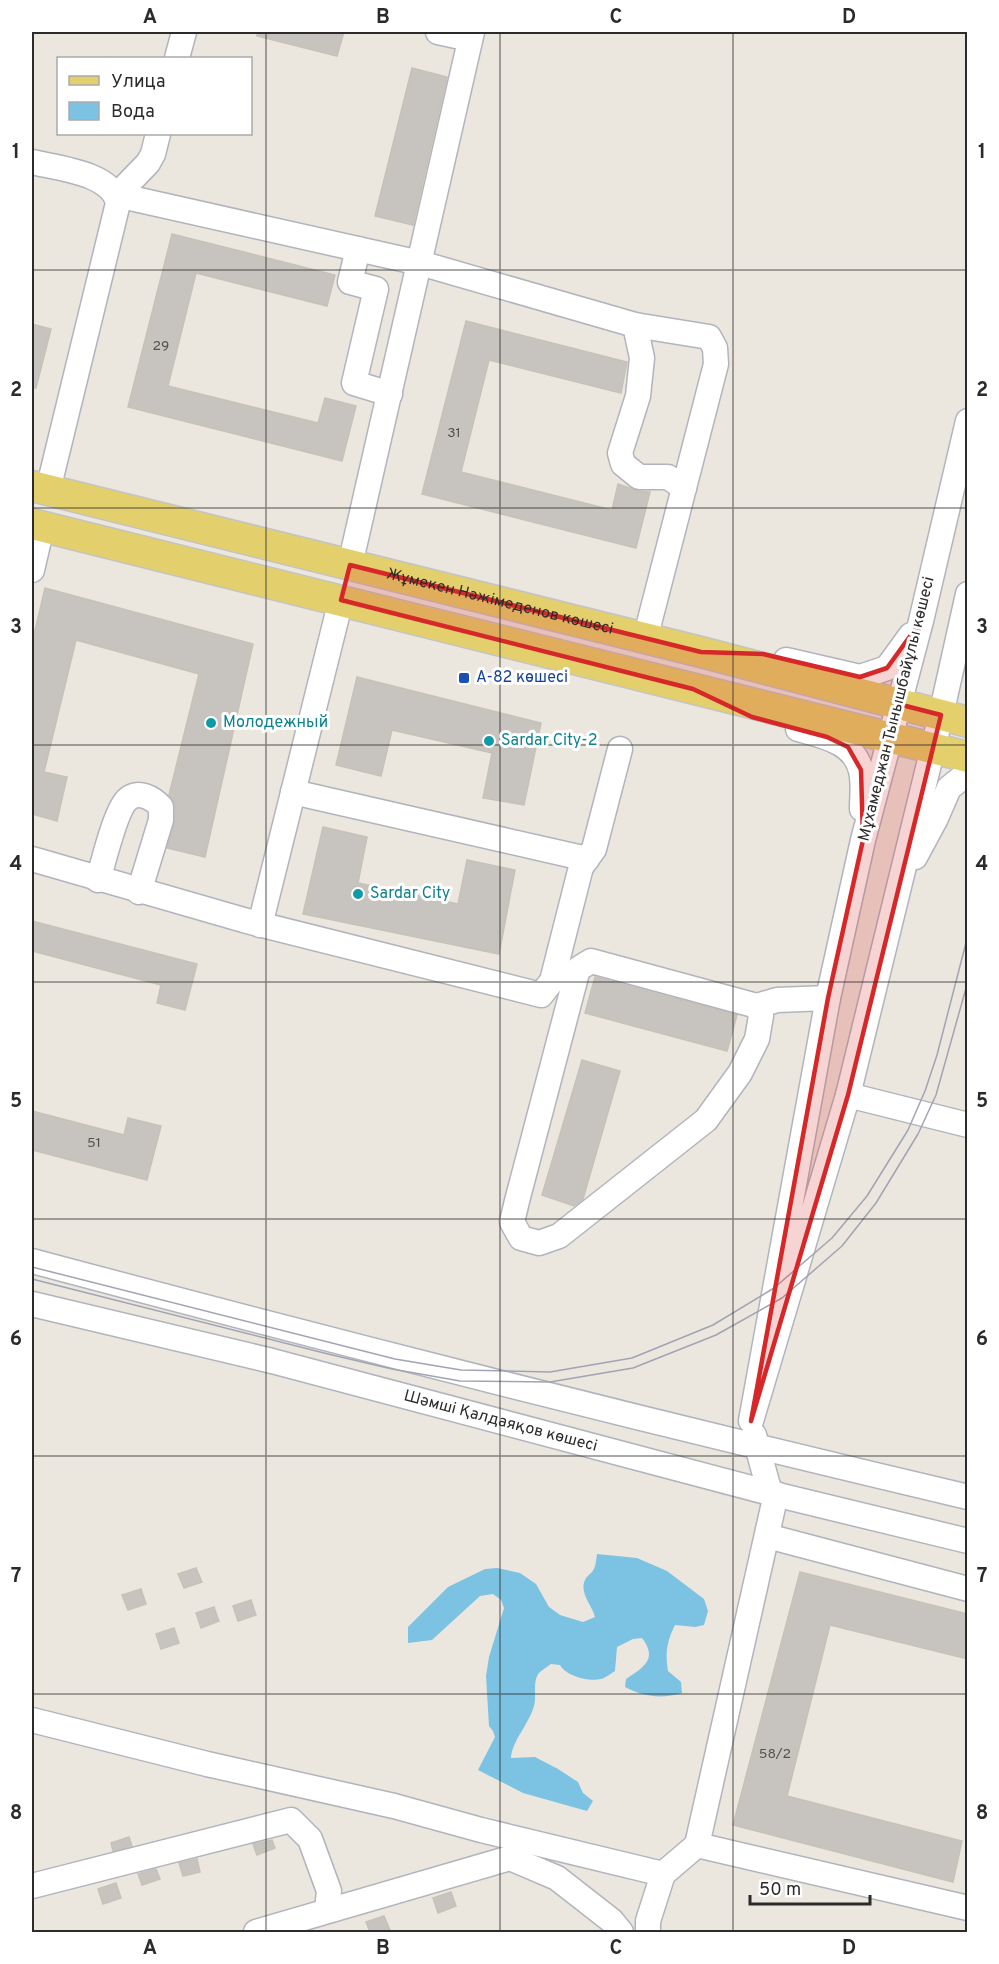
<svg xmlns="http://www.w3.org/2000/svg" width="999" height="1964" font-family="Overpass,sans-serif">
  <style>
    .water { fill: #7cc2e3 }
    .building { fill: #c7c3be; stroke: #c7c2b8; stroke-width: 1.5 }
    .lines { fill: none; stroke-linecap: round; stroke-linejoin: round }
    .minor-casing { stroke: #b2b4bd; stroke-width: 27 }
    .major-casing { stroke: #c4c4c4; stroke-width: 33 }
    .minor { stroke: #fff; stroke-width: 24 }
    .major { stroke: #e3cf6b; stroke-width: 30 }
    .tram { stroke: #a2a3b3; stroke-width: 1.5 }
    .marked { fill: #d62828; fill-opacity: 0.2; stroke: #d62828; stroke-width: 4.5; stroke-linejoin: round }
    .grid { fill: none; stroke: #2b2b2b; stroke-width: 1.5; stroke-opacity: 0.55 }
    .transit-dot { fill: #1a4fb4; stroke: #fff; stroke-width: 2 }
    .culture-dot { fill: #0f9aa8; stroke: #fff; stroke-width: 2 }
    .labels { text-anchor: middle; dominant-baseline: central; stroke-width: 6; stroke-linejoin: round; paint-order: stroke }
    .number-label { font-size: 14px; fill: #525150 }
    .street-label { font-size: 16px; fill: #2b2b2b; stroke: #fff }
    .transit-label { font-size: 16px; fill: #164399; stroke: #fff; text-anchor: start }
    .culture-label { font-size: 16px; fill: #0d838f; stroke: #fff; text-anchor: start }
    .neatline { fill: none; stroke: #2b2b2b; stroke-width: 2 }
    .grid-label { font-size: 20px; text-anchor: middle; font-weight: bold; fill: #2b2b2b }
  </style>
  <rect width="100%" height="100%" fill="#ebe7df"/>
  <path class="water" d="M597 1554 637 1558 667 1571 704 1599 708 1611 704 1625 695 1627 675 1625C667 1641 665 1653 668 1671L681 1682 682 1693C662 1699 644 1697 625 1687L626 1679C644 1667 658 1659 642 1638L633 1639 617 1647 615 1671C611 1673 606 1678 601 1679 589 1682 566 1676 560 1665L551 1664C547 1667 542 1670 539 1673 532 1682 537 1696 534 1706 529 1724 512 1741 511 1758L535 1757 558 1769 578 1782 583 1793 593 1801 587 1811 523 1793 478 1770 495 1737 493 1731 489 1726 486 1676 489 1657 504 1608 501 1600 493 1594 480 1596 432 1640 408 1643V1627L448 1587 485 1569 497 1568 520 1573 536 1584 549 1607 560 1615 583 1622 595 1617C592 1605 579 1593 585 1580 586 1577 590 1574 592 1572 596 1567 596 1560 597 1554Z"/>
  <g class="building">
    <polygon points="257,32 344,32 337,56 257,36"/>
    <polygon points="412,68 447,77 413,225 375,216"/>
    <polygon points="172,234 335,275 327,306 196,273 168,386 318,423 325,398 356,406 342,461 128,407"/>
    <polygon points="466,321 627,362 621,393 489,360 461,472 612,510 618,484 638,491 650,492 636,548 422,494"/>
    <polygon points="32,324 51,329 36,388 32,388"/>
    <polygon points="45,588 253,644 205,857 167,848 175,820 175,806 169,795 199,674 76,640 44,772 67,777 57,821 32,814 32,643"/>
    <polygon points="357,677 541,723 524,805 483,798 492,753 392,730 381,776 336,765"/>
    <polygon points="323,827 367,837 358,883 458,904 467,860 515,870 499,954 303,914"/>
    <polygon points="32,921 197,964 185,1010 157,1003 161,985 32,951"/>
    <polygon points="595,977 737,1015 727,1051 585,1013"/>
    <polygon points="582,1060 620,1071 583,1199 574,1206 542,1195"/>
    <polygon points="32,1111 124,1135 128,1118 161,1126 147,1180 32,1150"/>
    <polygon points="196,1568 202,1582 184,1588 178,1574"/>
    <polygon points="800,1572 968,1614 968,1659 830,1625 787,1796 962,1841 953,1882 733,1825"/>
    <polygon points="141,1589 146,1604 128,1610 122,1595"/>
    <polygon points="251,1600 256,1615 238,1621 233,1606"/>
    <polygon points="214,1607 219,1621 201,1628 196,1613"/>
    <polygon points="174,1628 179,1643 161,1649 156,1634"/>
    <polygon points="129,1837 132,1846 113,1851 111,1843"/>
    <polygon points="272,1840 275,1848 257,1855 253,1844"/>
    <polygon points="197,1859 200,1872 183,1876 179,1863"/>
    <polygon points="156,1869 160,1879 142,1885 138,1874"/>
    <polygon points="116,1883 121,1898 103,1904 98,1889"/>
    <polygon points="451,1892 456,1906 438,1913 433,1898"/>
    <polygon points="384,1916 390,1930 383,1932 370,1932 366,1922"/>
  </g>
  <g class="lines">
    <g class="minor-casing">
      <g id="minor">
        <polyline points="438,32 470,39"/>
        <polyline points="177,58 184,32"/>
        <polyline points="158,134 153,154 148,163 117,195 420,263 635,325 709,337 715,348 716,364 645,639"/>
        <path d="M32 162C57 168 112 173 118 203L48 490"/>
        <polyline points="358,249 350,282 376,289 354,383 390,394"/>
        <polyline points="635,325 642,358 638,396 620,453 623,464 639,477 668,477 684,488"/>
        <polyline points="968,421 921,621 863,840 828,998 751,1421 848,1095 968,1125"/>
        <polyline points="350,565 472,32"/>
        <polyline points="32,570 42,527"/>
        <polyline points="786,660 860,677 887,668 911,635"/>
        <path d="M798 729C823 736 855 742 861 771 864 783 862 797 862 809"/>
        <polyline points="293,792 587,859"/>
        <polyline points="915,857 936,818 949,788 968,773"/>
        <polyline points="32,859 247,921 541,995 552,981 581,867 594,849 620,749"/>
        <path d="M98 880C103 864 116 808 128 799 139 790 153 798 161 807V820L139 892"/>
        <polyline points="260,925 341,600"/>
        <polygon points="591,961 757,1006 761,1016 757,1039 740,1073 706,1120 559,1236 539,1243 521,1238 512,1222 517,1201 578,969"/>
        <polyline points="757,1006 777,1000 828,998"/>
        <polyline points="848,1095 941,715 968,594"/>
        <path d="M32 1261C342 1344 654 1423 968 1497"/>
        <path id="s1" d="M32 1304 272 1361 770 1493 968 1541"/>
        <polyline points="754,1435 770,1493"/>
        <polyline points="767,1536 968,1589"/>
        <polyline points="32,1720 207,1764 394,1806 481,1830 663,1874"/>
        <polyline points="697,1845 968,1908"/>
        <polyline points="32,1886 291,1820 310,1839 329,1891 327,1910"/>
        <polyline points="256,1932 510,1858 557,1878 612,1921 621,1932"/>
        <polyline points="648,1932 648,1921 663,1874 697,1845 776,1494"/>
      </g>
    </g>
    <g class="major-casing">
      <g id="major">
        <path id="s2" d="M32 486 701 652 968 722"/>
        <polyline points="32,524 968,757"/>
      </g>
    </g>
    <use href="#minor" class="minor"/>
    <use href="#major" class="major"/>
    <g class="tram">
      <polyline points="32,1267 395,1359 461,1370 550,1372 632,1358 713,1325 774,1288 832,1238 867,1196 908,1130 925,1091 937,1055 968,935"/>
      <polyline points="32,1279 328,1354 392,1369 460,1381 550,1382 633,1368 716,1335 782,1298 842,1246 876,1203 918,1134 936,1095 968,981"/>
    </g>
  </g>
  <path class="marked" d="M350 565 701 652 763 654 860 677 887 668 921 621 898 704 941 715 848 1095 751 1421 828 998 863 840 861 770 848 747 827 737 752 717 693 689 341 600Z"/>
  <path class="grid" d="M266 32V1932M500 32V1932M733 32V1932M32 270H968M32 508H968M32 745H968M32 982H968M32 1219H968M32 1456H968M32 1694H968"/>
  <rect class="transit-dot" x="458" y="672" width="12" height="12" rx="3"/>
  <g class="culture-dot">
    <circle cx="211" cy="723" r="6"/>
    <circle cx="489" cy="741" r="6"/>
    <circle cx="358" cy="894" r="6"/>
  </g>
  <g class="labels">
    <g class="number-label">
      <text x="161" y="346">29</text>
      <text x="454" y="433">31</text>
      <text x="94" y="1143">51</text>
      <text x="775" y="1754">58/2</text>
    </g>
    <g class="street-label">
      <text stroke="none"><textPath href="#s2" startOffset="482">Жұмекен Нәжімеденов көшесі</textPath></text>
      <text transform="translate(897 709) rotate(-76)">Мұхамеджан Тынышбайұлы көшесі</text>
      <text stroke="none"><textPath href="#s1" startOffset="483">Шәмші Қалдаяқов көшесі</textPath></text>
    </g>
    <g class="transit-label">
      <text x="476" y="678">A-82 көшесі</text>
    </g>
    <g class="culture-label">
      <text x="223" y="723">Молодежный</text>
      <text x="501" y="741">Sardar City-2</text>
      <text x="370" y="894">Sardar City</text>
    </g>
  </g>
  <rect width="999" height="1964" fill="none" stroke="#ffffff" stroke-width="66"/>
  <rect x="57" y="57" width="195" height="78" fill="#ffffff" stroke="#aaaaaa" stroke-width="1.5"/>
  <rect x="69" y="76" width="30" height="9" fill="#e3cf6b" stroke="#aaaaaa" stroke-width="1.5"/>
  <text x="111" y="87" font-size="18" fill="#2b2b2b">Улица</text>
  <rect x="69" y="102" width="30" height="18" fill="#7cc2e3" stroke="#aaaaaa" stroke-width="1.5"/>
  <text x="111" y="117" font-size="18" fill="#2b2b2b">Вода</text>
  <path d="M750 1895v9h120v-9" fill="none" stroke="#2b2b2b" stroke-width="3"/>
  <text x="759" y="1895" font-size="18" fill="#2b2b2b" stroke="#ffffff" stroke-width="4.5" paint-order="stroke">50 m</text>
  <rect x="33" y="33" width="933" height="1898" class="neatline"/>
  <g class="grid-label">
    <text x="150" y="23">A</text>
    <text x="383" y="23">B</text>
    <text x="616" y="23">C</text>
    <text x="849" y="23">D</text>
    <text x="16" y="158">1</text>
    <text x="982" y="158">1</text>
    <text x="16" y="396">2</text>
    <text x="982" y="396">2</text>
    <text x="16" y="633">3</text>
    <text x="982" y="633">3</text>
    <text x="16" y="870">4</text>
    <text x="982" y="870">4</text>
    <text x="16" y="1107">5</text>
    <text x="982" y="1107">5</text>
    <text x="16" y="1345">6</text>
    <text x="982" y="1345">6</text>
    <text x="16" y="1582">7</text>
    <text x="982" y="1582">7</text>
    <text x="16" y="1819">8</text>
    <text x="982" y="1819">8</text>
    <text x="150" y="1954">A</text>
    <text x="383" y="1954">B</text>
    <text x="616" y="1954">C</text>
    <text x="849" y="1954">D</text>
  </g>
</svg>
